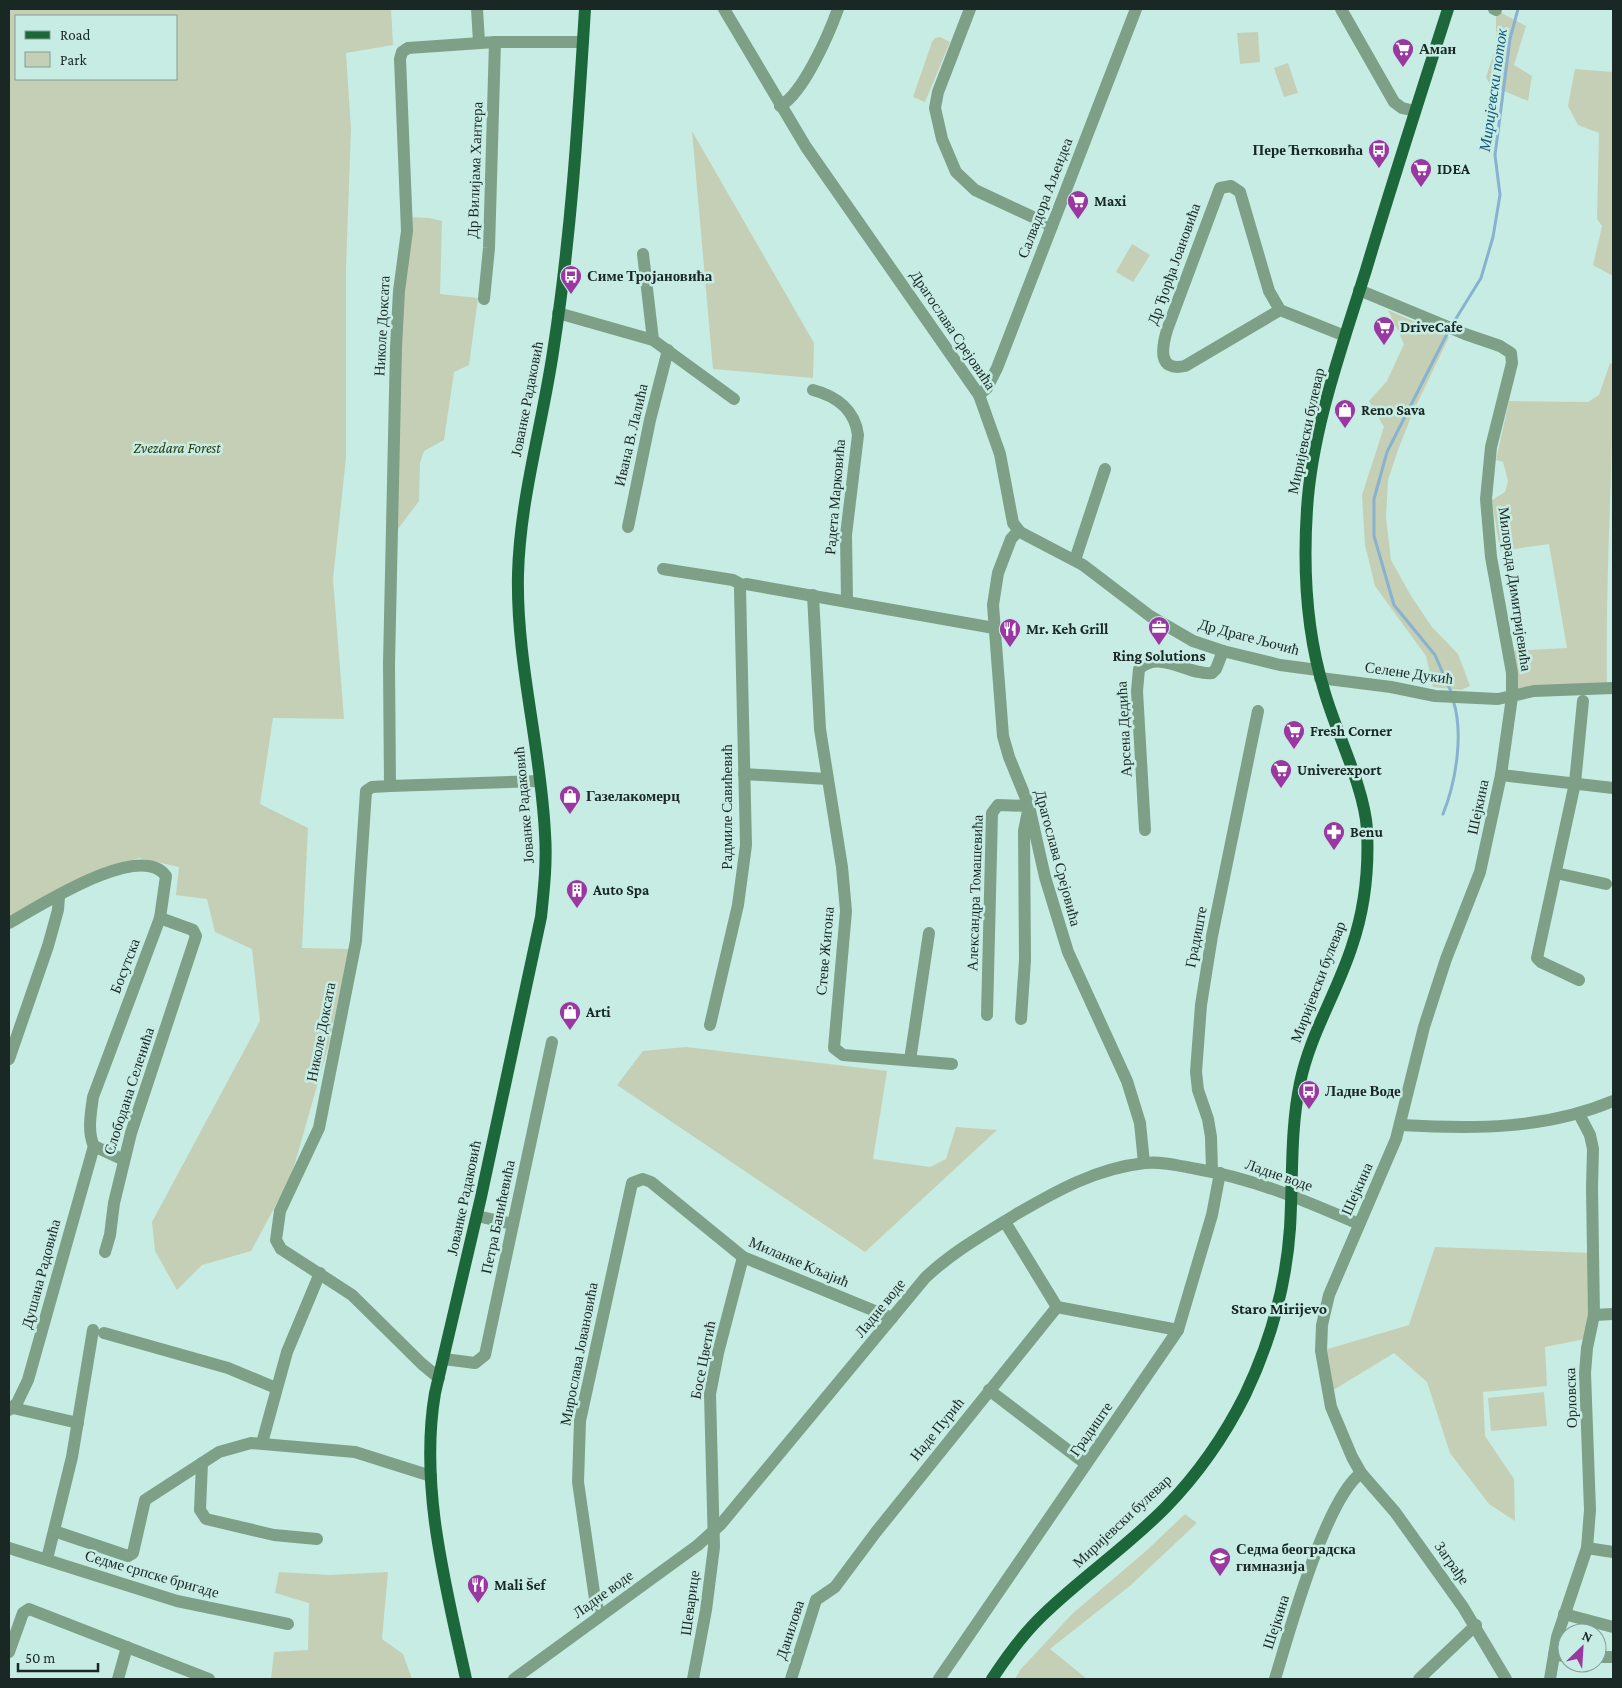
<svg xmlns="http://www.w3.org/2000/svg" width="1622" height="1688" font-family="'Crimson Pro',serif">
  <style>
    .green { fill: #c5cfb5; fill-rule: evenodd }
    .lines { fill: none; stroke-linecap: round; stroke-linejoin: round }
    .stream { stroke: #89b2cf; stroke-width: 3 }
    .minor { stroke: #7da087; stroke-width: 12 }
    .major { stroke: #1d683b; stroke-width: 12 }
    .labels { text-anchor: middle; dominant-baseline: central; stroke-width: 5; stroke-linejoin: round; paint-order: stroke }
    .poi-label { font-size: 15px; font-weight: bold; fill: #1a2825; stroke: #c7ece4; text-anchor: start }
    .street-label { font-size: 15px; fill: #1a2825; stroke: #c7ece4 }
    .park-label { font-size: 15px; font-style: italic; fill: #2c3a0a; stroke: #c7ece4 }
    .water-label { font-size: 16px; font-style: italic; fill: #12587e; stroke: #c7ece4 }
    .neighbourhood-label { font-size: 16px; font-weight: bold; fill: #1a2825; stroke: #c7ece4 }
  </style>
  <rect width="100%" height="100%" fill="#c7ece4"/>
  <g class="green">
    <path d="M9 9H391L393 45 346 53 351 129 346 268V458L333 579 344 719 273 718 260 804 308 828 302 948 349 949 329 1044 291 1177 251 1251 202 1265 177 1290 155 1251 152 1222 260 1021 252 949 215 932 207 899 176 895 179 867 139 858 89 873 76 883 9 918ZM16 16H176V79H16Z"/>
    <polygon points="1496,10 1526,26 1514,65 1532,76 1528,101 1490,85 1486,77 1496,47"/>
    <polygon points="1258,32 1260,62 1240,64 1237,33"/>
    <polygon points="940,37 950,42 925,102 913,97 932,42 935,38"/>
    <polygon points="1288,63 1298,93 1284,97 1274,68"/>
    <polygon points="1575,69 1613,72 1613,276 1593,265 1602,226 1597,219 1599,133 1578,125 1568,106"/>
    <polygon points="692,131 814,343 813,378 713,369"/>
    <polygon points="407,217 429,218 442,221 440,294 478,298 469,365 454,372 444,440 424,451 420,463 419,501 392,537"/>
    <polygon points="1132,244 1150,255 1133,282 1116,272"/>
    <polygon points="1388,310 1449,337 1413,412 1398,450 1388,480 1386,517 1391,560 1411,596 1432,627 1458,654 1470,686 1461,690 1433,687 1426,656 1375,586 1365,545 1362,495 1384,427 1369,401 1387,381 1404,344"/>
    <path d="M1610 363 1613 364C1613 472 1605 579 1607 688L1512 697 1508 651 1567 648 1549 544 1500 551 1492 500 1505 492 1508 481 1503 462 1496 460 1509 401 1588 402 1599 395Z"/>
    <polygon points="686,1047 887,1071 873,1159 930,1167 946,1159 956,1127 997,1130 865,1252 617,1085 643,1051"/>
    <polygon points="1435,1247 1593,1253 1590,1338 1545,1347 1547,1386 1483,1392 1485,1436 1514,1479 1515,1521 1489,1504 1450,1453 1427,1382 1394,1353 1327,1394 1321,1351 1409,1325"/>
    <polygon points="1544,1392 1547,1426 1491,1431 1488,1398"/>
    <polygon points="1185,1514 1197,1523 1131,1585 1050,1649 1087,1679 1015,1679 1020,1670 1072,1614 1146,1551"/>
    <polygon points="279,1572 329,1575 388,1572 382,1639 403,1654 412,1679 271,1679 274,1652 308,1650 309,1603 275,1593"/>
  </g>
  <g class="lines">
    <g class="stream">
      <polyline points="1452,325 1481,278 1493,237 1500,195 1495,155 1510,39 1518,9"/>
      <polyline points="1449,330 1387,452 1374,499 1374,536 1394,605 1435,655 1452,694"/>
      <path d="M1443 814C1456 782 1464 733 1453 700"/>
    </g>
    <g class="minor">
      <polyline points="477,9 479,42"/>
      <polyline points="724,9 806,147 979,395 1000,454 1013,523 1020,532 1083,565 1150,616 1193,641 1223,651 1280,665 1318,670"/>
      <polyline points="970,9 938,92 935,108 942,139 956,172 975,190 1052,226"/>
      <polyline points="1341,9 1394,102 1402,108 1415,111"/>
      <polyline points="1494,9 1496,10"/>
      <path d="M780 106C803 94 829 34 838 9"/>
      <polyline points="643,254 653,340"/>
      <polyline points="1359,290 1465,334 1500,346 1511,353 1512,363 1491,447 1486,499 1491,557 1512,673 1512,697 1501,775 1480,872 1446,959 1424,1027 1396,1139 1329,1295 1322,1325 1321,1351 1331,1407 1352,1457 1361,1473 1395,1512 1463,1607 1506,1679"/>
      <polyline points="484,299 489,248 495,42"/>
      <path d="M1280 310 1269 291 1240 192 1231 186 1220 188 1167 330C1162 347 1157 372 1185 366L1280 310 1345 336"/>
      <polyline points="558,313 653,340 734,399"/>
      <path d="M813 390C836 396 855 410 858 435L846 535 847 601"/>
      <polyline points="979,395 987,388 997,368 1136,9"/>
      <polyline points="628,527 650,420 668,350"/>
      <polyline points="1018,531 1011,539 998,573 993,605 1003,736 1009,757 1029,806 1045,877 1068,952 1127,1081 1140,1123 1144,1163"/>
      <polyline points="1075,560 1105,469"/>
      <polyline points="663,569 733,580 742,585 746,584 994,628"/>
      <polyline points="813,595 820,729 842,867 846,911 834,1048 843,1055 952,1064"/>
      <polyline points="1320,678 1391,687 1435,696 1498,699 1534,691 1613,688"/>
      <polyline points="744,774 827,779"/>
      <polyline points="1501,775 1613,788"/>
      <polyline points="390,786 540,781"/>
      <path d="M1145 830 1137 691 1139 669C1160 649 1189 676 1212 673L1216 669 1223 651"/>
      <polyline points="1556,873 1606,884"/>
      <path d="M9 923C38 907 140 840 166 876L160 918 93 1097C91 1112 87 1132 94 1146L124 1160"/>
      <polyline points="1579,980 1541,962 1537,958 1575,783 1583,701"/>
      <polyline points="987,1015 992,813 998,805 1029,806 1024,831 1025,960 1021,1019"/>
      <polyline points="710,1025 738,905 746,845 740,589 742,585"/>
      <polyline points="9,1059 48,946 58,910 59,896"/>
      <polyline points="910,1060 929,933"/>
      <path d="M1400 1125C1473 1129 1544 1130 1613 1101"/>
      <polyline points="1212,1171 1211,1137 1208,1119 1198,1090 1196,1072 1201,1005 1212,936 1258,711"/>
      <polyline points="477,1216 513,1224"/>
      <polyline points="1005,1222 1057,1307 1178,1330"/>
      <polyline points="105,1252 110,1235 114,1203 131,1133 196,936 193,930 160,918"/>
      <polyline points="1594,1315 1613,1314"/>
      <polyline points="104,1333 228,1368 276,1388"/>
      <polyline points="444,1359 475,1363 485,1355 552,1042"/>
      <polyline points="439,1378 422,1364 352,1295 281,1249 276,1240 280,1211 319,1128 356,941 366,791 372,787 390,786 389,664 396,347 399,291 407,231 400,59 402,52 408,48 495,42 583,42"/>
      <polyline points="989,1390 1086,1464"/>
      <polyline points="13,1408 78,1423"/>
      <polyline points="9,1410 17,1403 28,1380 94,1146"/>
      <polyline points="262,1443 287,1352 320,1273"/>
      <polyline points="202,1463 200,1510 206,1519 274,1535 317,1539"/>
      <polyline points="54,1531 128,1556 133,1553 145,1500 219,1452 251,1443 355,1452 431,1476"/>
      <polyline points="9,1548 177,1601 288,1624"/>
      <polyline points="1587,1548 1613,1552"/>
      <polyline points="47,1559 72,1457 93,1330"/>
      <polyline points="1564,1614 1613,1627"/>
      <polyline points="600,1616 595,1599 578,1482 580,1421 632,1183 643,1179 651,1182 743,1257 892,1318"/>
      <polyline points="9,1652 23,1613 29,1609 209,1679"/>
      <polyline points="1554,1655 1567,1656"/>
      <polyline points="1597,1657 1613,1657"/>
      <polyline points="118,1679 127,1647"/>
      <path d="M514 1679 698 1545 721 1524 925 1278C951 1253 984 1234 1015 1215 1056 1191 1097 1168 1145 1163 1162 1161 1180 1166 1197 1169 1255 1179 1306 1201 1359 1224"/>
      <polyline points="693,1679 706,1610 714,1547 710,1394 718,1353 743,1257"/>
      <polyline points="791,1679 816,1600 835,1587 876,1532 1057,1307"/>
      <polyline points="939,1679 1178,1330 1212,1215 1220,1173"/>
      <path d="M1275 1679C1289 1633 1325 1500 1361 1473"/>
      <polyline points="1419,1679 1476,1625"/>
      <polyline points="1550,1679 1557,1637 1587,1548 1590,1510 1585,1373 1587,1348 1594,1315 1592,1188 1593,1149 1590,1135 1579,1114"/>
    </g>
    <g class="major">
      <path d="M466 1679C446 1587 419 1487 435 1393L481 1197 541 917C544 889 547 862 545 834 541 747 516 662 518 574 520 499 542 426 553 352 571 238 578 123 585 9"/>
      <path d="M992 1679C1007 1656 1023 1634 1043 1615 1082 1577 1128 1546 1166 1507 1198 1474 1225 1435 1245 1395 1270 1343 1286 1286 1290 1228 1293 1179 1290 1131 1300 1083 1310 1034 1337 993 1352 946 1365 908 1369 869 1367 829 1364 786 1336 733 1324 690 1306 631 1303 570 1307 509 1312 429 1342 347 1366 270 1392 183 1420 96 1448 9"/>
    </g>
  </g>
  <defs>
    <g id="supermarket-pin" transform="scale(1.125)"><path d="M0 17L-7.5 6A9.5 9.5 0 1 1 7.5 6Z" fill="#9838a0" stroke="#c7ece4"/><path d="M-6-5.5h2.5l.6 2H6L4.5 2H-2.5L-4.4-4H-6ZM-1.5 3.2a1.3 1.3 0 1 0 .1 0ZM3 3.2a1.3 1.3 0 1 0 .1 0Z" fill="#fff"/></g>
    <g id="bus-pin" transform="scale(1.125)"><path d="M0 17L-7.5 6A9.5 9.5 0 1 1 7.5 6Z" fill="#9838a0" stroke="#c7ece4"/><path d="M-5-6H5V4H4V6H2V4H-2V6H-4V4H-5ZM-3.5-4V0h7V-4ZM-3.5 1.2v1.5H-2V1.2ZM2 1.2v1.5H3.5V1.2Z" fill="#fff"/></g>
    <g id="shop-pin" transform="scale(1.125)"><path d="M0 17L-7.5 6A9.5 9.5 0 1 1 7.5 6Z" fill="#9838a0" stroke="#c7ece4"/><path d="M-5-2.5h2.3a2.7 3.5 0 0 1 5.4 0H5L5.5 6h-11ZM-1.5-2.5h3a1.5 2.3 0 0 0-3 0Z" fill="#fff"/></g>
    <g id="office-pin" transform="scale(1.125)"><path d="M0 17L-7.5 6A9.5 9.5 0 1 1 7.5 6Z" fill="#9838a0" stroke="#c7ece4"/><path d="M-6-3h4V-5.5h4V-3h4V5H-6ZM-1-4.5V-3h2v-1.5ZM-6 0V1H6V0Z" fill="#fff"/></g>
    <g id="restaurant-pin" transform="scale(1.125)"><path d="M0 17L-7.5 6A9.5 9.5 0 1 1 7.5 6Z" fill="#9838a0" stroke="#c7ece4"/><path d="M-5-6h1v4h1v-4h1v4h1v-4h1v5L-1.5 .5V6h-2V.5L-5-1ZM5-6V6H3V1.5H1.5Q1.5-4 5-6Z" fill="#fff"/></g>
    <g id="pharmacy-pin" transform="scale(1.125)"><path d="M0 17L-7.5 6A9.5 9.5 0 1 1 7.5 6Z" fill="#9838a0" stroke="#c7ece4"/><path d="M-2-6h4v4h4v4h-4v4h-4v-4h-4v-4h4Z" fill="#fff"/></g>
    <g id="building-pin" transform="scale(1.125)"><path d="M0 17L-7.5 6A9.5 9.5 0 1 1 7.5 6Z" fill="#9838a0" stroke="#c7ece4"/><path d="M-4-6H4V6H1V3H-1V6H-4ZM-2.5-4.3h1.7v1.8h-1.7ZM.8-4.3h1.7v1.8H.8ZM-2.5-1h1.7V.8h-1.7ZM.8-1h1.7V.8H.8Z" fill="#fff"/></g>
    <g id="school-pin" transform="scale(1.125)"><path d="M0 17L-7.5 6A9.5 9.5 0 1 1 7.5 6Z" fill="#9838a0" stroke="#c7ece4"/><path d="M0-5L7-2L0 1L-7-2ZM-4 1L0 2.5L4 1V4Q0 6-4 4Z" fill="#fff"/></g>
  </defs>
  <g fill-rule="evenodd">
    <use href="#supermarket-pin" x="1403" y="49"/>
    <use href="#bus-pin" x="1379" y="150"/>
    <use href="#supermarket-pin" x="1421" y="169"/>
    <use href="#supermarket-pin" x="1078" y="201"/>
    <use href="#bus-pin" x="571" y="276"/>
    <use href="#supermarket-pin" x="1384" y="327"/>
    <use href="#shop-pin" x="1345" y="410"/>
    <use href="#office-pin" x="1159" y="627"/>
    <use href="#restaurant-pin" x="1010" y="629"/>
    <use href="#supermarket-pin" x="1294" y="731"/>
    <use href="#supermarket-pin" x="1281" y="770"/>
    <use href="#shop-pin" x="570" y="796"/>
    <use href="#pharmacy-pin" x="1334" y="832"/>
    <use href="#building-pin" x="577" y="890"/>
    <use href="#shop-pin" x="570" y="1012"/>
    <use href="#bus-pin" x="1309" y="1091"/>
    <use href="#school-pin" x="1220" y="1558"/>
    <use href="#restaurant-pin" x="478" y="1585"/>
  </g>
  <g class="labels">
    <g class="poi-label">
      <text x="1419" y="49">Аман</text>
      <text x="1363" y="150" text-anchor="end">Пере Ћетковића</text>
      <text x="1437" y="169">IDEA</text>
      <text x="1094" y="201">Maxi</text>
      <text x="587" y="276">Симе Тројановића</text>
      <text x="1400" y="327">DriveCafe</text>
      <text x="1361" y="410">Reno Sava</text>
      <text x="1026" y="629">Mr. Keh Grill</text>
      <text x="1159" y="656" text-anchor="middle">Ring Solutions</text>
      <text x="1310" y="731">Fresh Corner</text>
      <text x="1297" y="770">Univerexport</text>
      <text x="586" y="796">Газелакомерц</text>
      <text x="1350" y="832">Benu</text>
      <text x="593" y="890">Auto Spa</text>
      <text x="586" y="1012">Arti</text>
      <text x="1325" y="1091">Ладне Воде</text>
      <text x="1236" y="1549">Седма београдска<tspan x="1236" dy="17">гимназија</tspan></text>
      <text x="494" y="1585">Mali Šef</text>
    </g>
    <g class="street-label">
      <text transform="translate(475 170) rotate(-88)">Др Вилијама Хантера</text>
      <text transform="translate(1045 198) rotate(-69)">Салвадора Аљендеа</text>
      <text transform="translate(1174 264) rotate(-70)">Др Ђорђа Јоановића</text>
      <text transform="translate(382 326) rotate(-87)">Николе Доксата</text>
      <text transform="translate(953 330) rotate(56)">Драгослава Срејовића</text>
      <text transform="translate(527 399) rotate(-79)">Јованке Радаковић</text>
      <text transform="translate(1306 431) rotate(-78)">Миријевски булевар</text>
      <text transform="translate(631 435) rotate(-77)">Ивана В. Лалића</text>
      <text transform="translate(835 497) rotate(-85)">Радета Марковића</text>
      <text transform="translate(1515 589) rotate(82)">Милорада Димитријевића</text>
      <text transform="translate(1249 637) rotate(15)">Др Драге Љочић</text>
      <text transform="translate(1409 673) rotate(8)">Селене Дукић</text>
      <text transform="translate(1124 729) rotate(-93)">Арсена Дедића</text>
      <text transform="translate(524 805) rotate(-95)">Јованке Радаковић</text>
      <text transform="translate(727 807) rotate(-90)">Радмиле Савићевић</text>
      <text transform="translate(1478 807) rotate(-78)">Шејкина</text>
      <text transform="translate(1058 858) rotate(75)">Драгослава Срејовића</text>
      <text transform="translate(975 893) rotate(-88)">Александра Томашевића</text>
      <text transform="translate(1196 937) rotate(-79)">Градиште</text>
      <text transform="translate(825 951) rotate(-85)">Стеве Жигона</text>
      <text transform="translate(125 966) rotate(-69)">Босутска</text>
      <text transform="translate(1318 982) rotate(-69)">Миријевски булевар</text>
      <text transform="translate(321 1032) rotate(-79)">Николе Доксата</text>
      <text transform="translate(129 1091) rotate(-72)">Слободана Селенића</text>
      <text transform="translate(1279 1175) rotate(19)">Ладне воде</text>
      <text transform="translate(1357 1189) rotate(-66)">Шејкина</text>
      <text transform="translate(464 1198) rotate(-78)">Јованке Радаковић</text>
      <text transform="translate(498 1217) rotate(-78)">Петра Банићевића</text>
      <text transform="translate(799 1262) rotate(23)">Миланке Кљајић</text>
      <text transform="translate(41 1274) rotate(-75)">Душана Радовића</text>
      <text transform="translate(880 1308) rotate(-51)">Ладне воде</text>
      <text transform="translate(579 1354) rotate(-79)">Мирослава Јовановића</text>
      <text transform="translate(703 1360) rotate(-79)">Босе Цветић</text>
      <text transform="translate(1571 1398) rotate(-92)">Орловска</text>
      <text transform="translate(937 1429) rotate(-51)">Наде Пурић</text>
      <text transform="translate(1091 1429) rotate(-55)">Градиште</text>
      <text transform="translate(1122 1521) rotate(-43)">Миријевски булевар</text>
      <text transform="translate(1452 1563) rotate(55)">Заграђе</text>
      <text transform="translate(152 1574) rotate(16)">Седме српске бригаде</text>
      <text transform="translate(603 1594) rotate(-36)">Ладне воде</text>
      <text transform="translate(690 1603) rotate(-82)">Шеварице</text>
      <text transform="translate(1276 1622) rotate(-72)">Шејкина</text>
      <text transform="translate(790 1630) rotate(-72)">Данилова</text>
    </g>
    <g class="park-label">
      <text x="177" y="448">Zvezdara Forest</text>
    </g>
    <g class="water-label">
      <text transform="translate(1493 90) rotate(-82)">Миријевски поток</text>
    </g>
    <g class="neighbourhood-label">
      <text x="1279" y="1308">Staro Mirijevo</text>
    </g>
  </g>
  <rect width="1622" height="1688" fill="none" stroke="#1a2825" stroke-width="20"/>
  <rect x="15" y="15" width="162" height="65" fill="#c7ece4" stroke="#829e98"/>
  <rect x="25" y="31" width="25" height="8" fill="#1d683b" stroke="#829e98"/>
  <text x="60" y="40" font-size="15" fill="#1a2825">Road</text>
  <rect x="25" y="52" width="25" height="15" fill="#c5cfb5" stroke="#829e98"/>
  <text x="60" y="65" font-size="15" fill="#1a2825">Park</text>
  <g transform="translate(1582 1648) rotate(25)"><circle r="24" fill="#c7ece4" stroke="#829e98"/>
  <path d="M0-4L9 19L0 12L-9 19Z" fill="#9838a0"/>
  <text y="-8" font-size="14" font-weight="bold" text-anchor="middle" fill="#1a2825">N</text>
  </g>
  <path d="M18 1663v8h80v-8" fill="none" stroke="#1a2825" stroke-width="2.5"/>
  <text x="25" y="1663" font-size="15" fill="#1a2825" stroke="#c7ece4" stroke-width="4" paint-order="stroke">50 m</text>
</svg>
